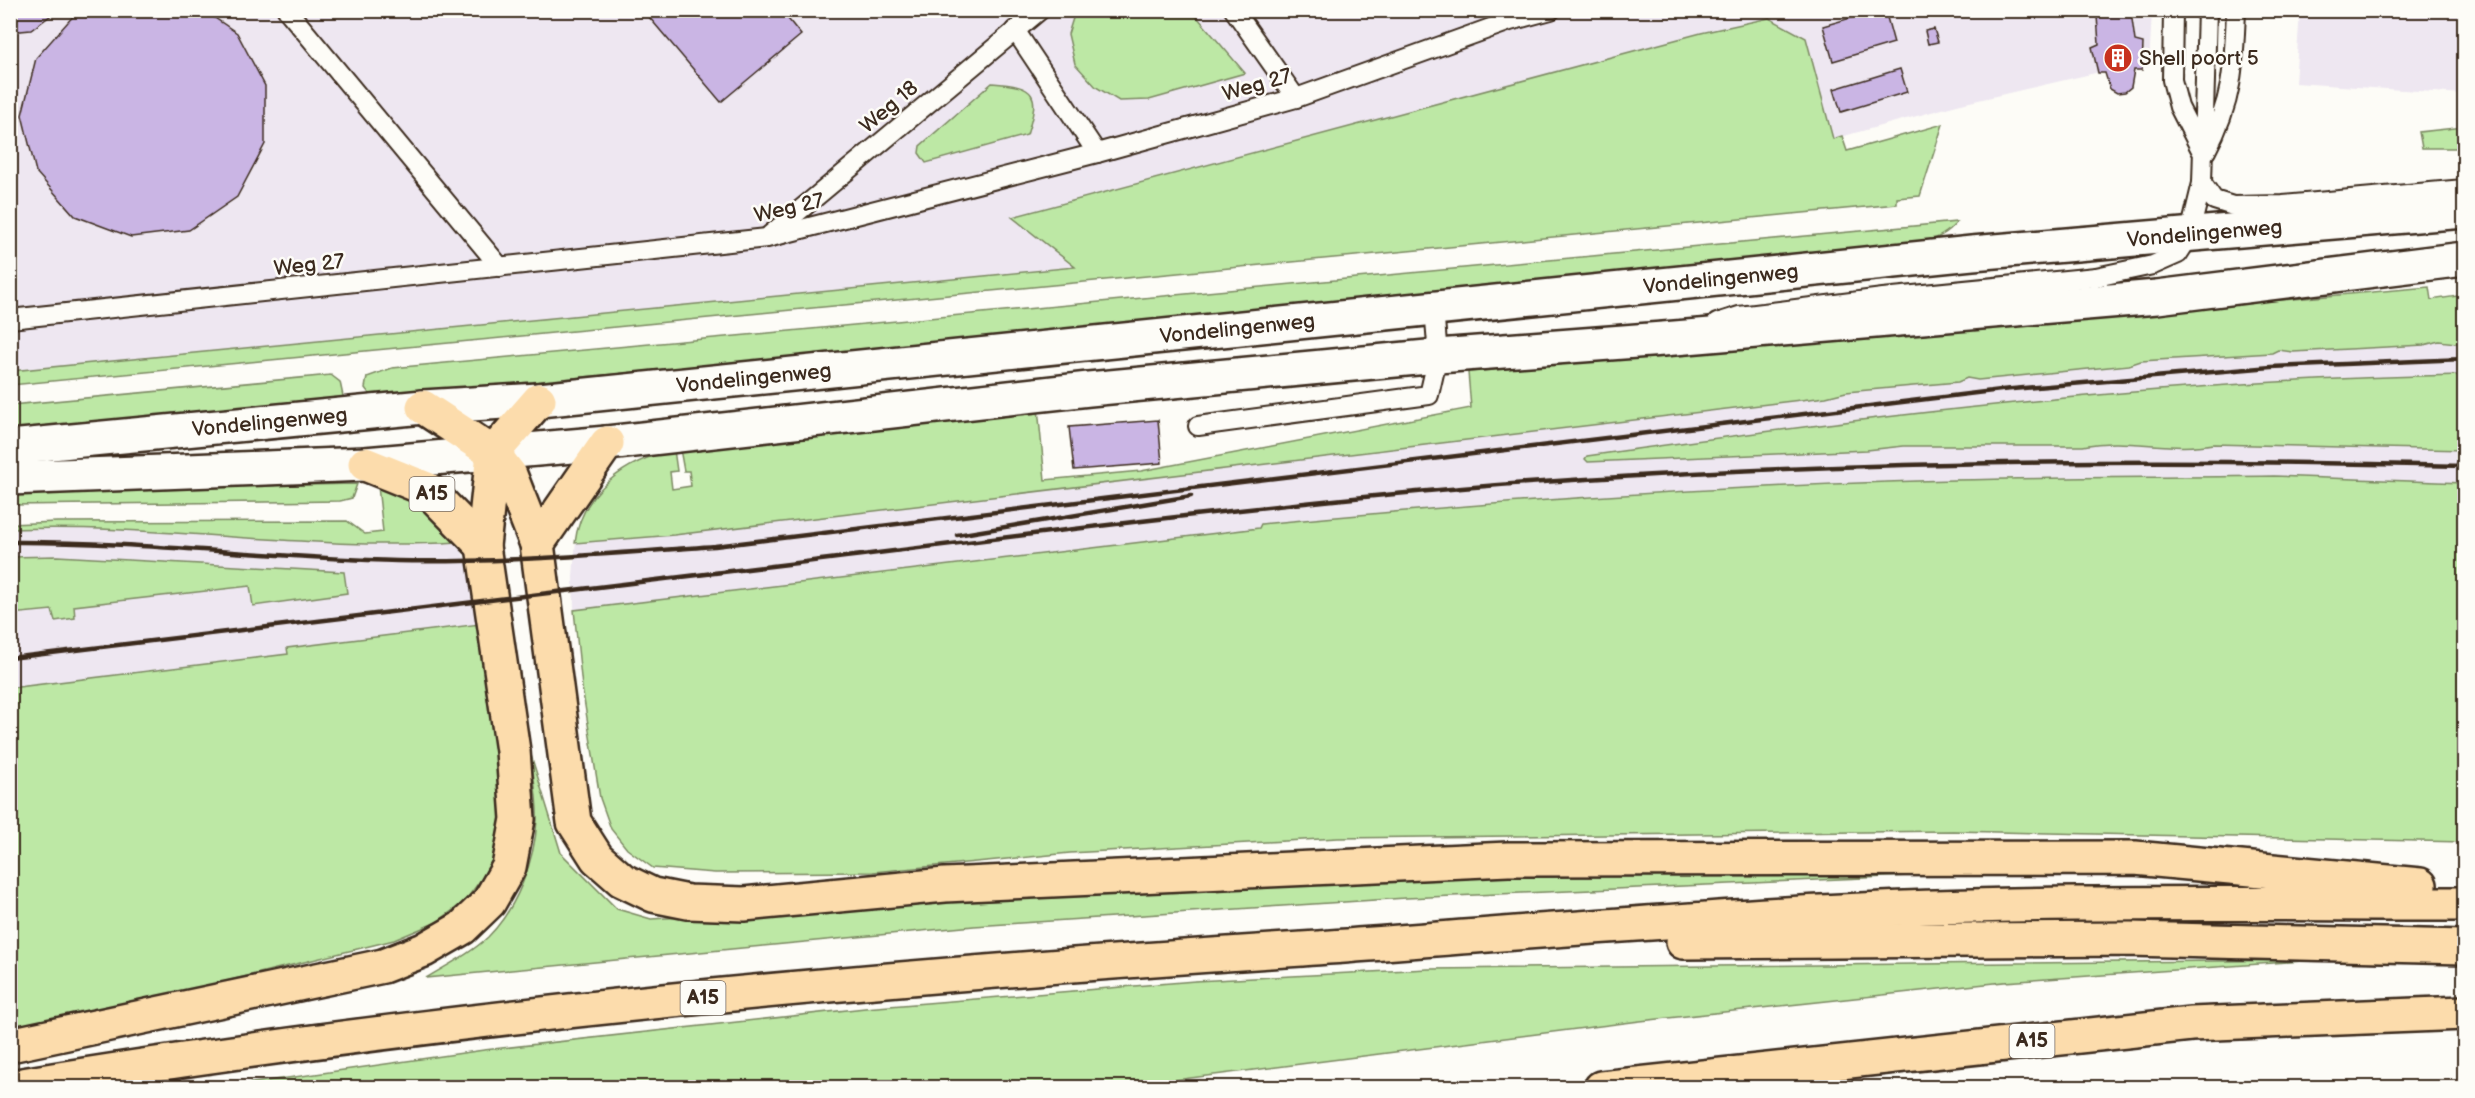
<svg xmlns="http://www.w3.org/2000/svg" width="2475" height="1098" font-family="'Balsamiq Sans',sans-serif">
  <style>
    .built { fill: #eee7f1 }
    .green { fill: #bde8a5; stroke: #7c8962; stroke-width: 1.5 }
    .building { fill: #cab5e4; stroke: #3b2a1e; stroke-width: 1.5 }
    .lines { fill: none; stroke-linecap: round; stroke-linejoin: round }
    .lane-casing { stroke: #3b2a1e; stroke-width: 22 }
    .street-casing { stroke: #3b2a1e; stroke-width: 38 }
    .secondary-casing { stroke: #3b2a1e; stroke-width: 38 }
    .highway-casing { stroke: #3b2a1e; stroke-width: 38 }
    .lane { stroke: #fdfcf7; stroke-width: 18 }
    .street { stroke: #fdfcf7; stroke-width: 33 }
    .secondary { stroke: #fdfcf7; stroke-width: 33 }
    .highway { stroke: #fcdcac; stroke-width: 33 }
    .rail { stroke: #3b2a1e; stroke-width: 4.5 }
    .labels { text-anchor: middle; dominant-baseline: central; stroke-width: 5; stroke-linejoin: round; paint-order: stroke }
    .shield { fill: #fdfcf7; stroke: #75695f; stroke-width: 1.5 }
    .shield-label { font-size: 20px; font-weight: bold; fill: #3b2a1e }
    .poi-label { font-size: 21px; fill: #3b2a1e; stroke: #fdfcf7; text-anchor: start }
    .street-label { font-size: 21px; fill: #3b2a1e; stroke: #fdfcf7 }
  </style>
  <rect width="100%" height="100%" fill="#fdfcf7"/>
  <filter id="ink" filterUnits="userSpaceOnUse"><feTurbulence type="fractalNoise" baseFrequency=".0167" numOctaves="2"/><feDisplacementMap in="SourceGraphic" scale="12" xChannelSelector="R" yChannelSelector="G"/><feConvolveMatrix kernelMatrix="1 2 1 2 8 2 1 2 1" color-interpolation-filters="sRGB"/></filter>
  <g filter="url(#ink)">
    <g class="built">
      <polygon points="11,11 2152,11 2149,67 2104,71 1957,105 1833,139 1076,267 11,371"/>
      <polygon points="2300,11 2464,11 2464,94 2295,83"/>
      <polygon points="2464,320 2464,483 2274,476 1888,482 1479,504 1261,524 1259,528 574,610 573,576 577,528 1168,470"/>
      <polygon points="58,527 194,532 348,544 416,545 458,542 468,567 480,624 288,648 288,654 11,688 11,614 53,610 55,621 74,619 73,606 250,586 283,569 57,556 11,557 10,529"/>
    </g>
    <g class="green">
      <polygon points="1080,11 1192,11 1245,73 1149,100 1119,101 1096,87 1075,64 1068,34 1074,15"/>
      <polygon points="1769,18 1806,38 1833,139 1842,136 1847,151 1943,124 1920,196 1897,198 1897,204 11,385 11,371 1075,267 1012,217 1701,33"/>
      <path d="M992 83C1037 86 1040 94 1027 135L926 163 919 153 920 146Z"/>
      <polygon points="2464,127 2464,148 2422,148 2419,132"/>
      <path d="M1957 222C1934 251 1879 252 1846 258L372 397 365 388 367 377 392 368Z"/>
      <path d="M2429 287 2431 300 2464 295V344L2439 341 2424 345 2293 352 2278 350 2272 353 2141 361 2129 365 1978 380 1967 378 1958 382 1846 392 1826 397 674 535 575 543C581 491 627 460 674 450L677 471 670 472 672 489 691 486 689 471H684L680 449 1038 408 1045 480 1141 471 1471 408 1468 372Z"/>
      <polygon points="331,375 340,382 343,396 340,399 11,430 11,405"/>
      <path d="M2464 375V450L2213 444C2171 452 2126 437 2083 446H1904L1867 450 1588 462 1585 459 1587 456C1877 415 2171 380 2464 375Z"/>
      <path d="M2274 476 2464 483V842L1953 831 1338 838 1070 853 873 872 715 873 653 868 627 849 611 829 600 798 582 687 574 610 1259 528 1261 524C1469 504 1678 489 1887 482 2016 477 2145 478 2274 476Z"/>
      <polygon points="357,484 352,498 340,501 11,505 10,490"/>
      <path d="M378 486 428 509 458 542C309 552 160 523 11 529L10 524 57 522 347 521 365 534 383 532Z"/>
      <polygon points="57,556 344,572 347,593 253,606 250,586 74,606 75,618 55,621 52,610 11,614 11,557"/>
      <polygon points="480,624 504,817 492,865 465,901 437,922 394,940 194,989 11,1027 10,688 288,654 287,648"/>
      <path d="M531 755 561 853 617 909 651 919 920 902 1424 876 2003 872 1406 898 974 926 426 978C447 965 470 954 488 937 517 908 535 860 537 820 538 799 533 776 531 755Z"/>
      <polygon points="2318,960 2004,982 1640,1021 1112,1088 225,1087 484,1050 865,1008 1195,981 1428,969"/>
    </g>
    <g class="building">
      <polygon points="10,10 58,10 31,30 10,32"/>
      <polygon points="84,10 203,10 237,33 265,86 265,144 237,197 189,230 131,237 75,216 36,172 22,115 36,58 75,14"/>
      <polygon points="643,10 781,10 801,35 721,102"/>
      <polygon points="1878,10 1885,10 1894,43 1833,61 1823,26"/>
      <polygon points="2131,12 2135,41 2143,43 2142,70 2134,70 2131,87 2125,92 2117,93 2110,89 2105,73 2098,73 2092,47 2099,44 2097,16"/>
      <polygon points="1934,29 1938,42 1928,44 1925,31"/>
      <polygon points="1900,69 1907,92 1841,112 1834,89"/>
      <polygon points="1158,420 1162,463 1074,470 1069,427"/>
    </g>
    <g class="lines">
      <g class="lane-casing">
        <g id="lane">
          <polyline points="287,10 500,267"/>
          <polyline points="1234,10 1296,98"/>
          <polyline points="2173,10 2172,80 2179,107 2201,150"/>
          <polyline points="1015,30 1097,153"/>
          <path d="M2206 151C2233 101 2234 66 2236 10"/>
          <polyline points="2202,183 2214,200 2233,206 2283,205 2464,189"/>
          <polyline points="770,235 1040,10"/>
          <polyline points="10,319 767,238 1097,153 1296,98 1510,21 1551,10"/>
          <polyline points="1717,323 1739,316 1883,298 2096,277 2153,265 2178,254 2189,237 2202,183 2207,10"/>
          <polyline points="1198,426 1429,395 1438,356 1434,308"/>
        </g>
      </g>
      <g class="street-casing">
        <g id="street">
          <path id="s1" d="M10 447 423 407 539 400"/>
          <polyline points="10,478 365,464 607,443"/>
        </g>
      </g>
      <g class="secondary-casing">
        <g id="secondary">
          <path id="s2" d="M539 400 1972 253 2464 211"/>
          <polyline points="607,443 1089,389 1438,356 1663,339 2157,297 2464,259"/>
        </g>
      </g>
      <g class="highway-casing">
        <g id="highway">
          <polyline points="423,407 493,453 510,475 537,544 574,822 597,858 622,880 653,895 688,902 744,904 945,885 1508,859 2135,858 2420,885"/>
          <polyline points="365,464 427,489 483,546"/>
          <polyline points="537,544 607,443"/>
          <polyline points="1683,942 2130,939 2464,947"/>
          <polyline points="10,1045 383,966 424,950 462,928 489,902 509,867 518,819 513,751 483,546 493,453 539,400"/>
          <path d="M10 1087C438 1016 870 977 1302 949 1475 937 1648 921 1821 912 2034 900 2251 904 2464 904"/>
          <polyline points="1601,1088 2191,1024 2464,1013"/>
        </g>
      </g>
      <use href="#lane" class="lane"/>
      <use href="#street" class="street"/>
      <use href="#secondary" class="secondary"/>
      <use href="#highway" class="highway"/>
      <g class="rail">
        <polyline points="957,535 1191,496"/>
        <path d="M10 542C140 541 268 558 397 561 503 563 609 554 715 546L2001 390 2271 367 2464 359"/>
        <path d="M10 658C273 627 535 595 797 563 1019 536 1240 507 1462 488 1796 461 2130 457 2464 466"/>
      </g>
    </g>
  </g>
  <defs>
    <g id="building-disc" transform="scale(1.5)"><circle r="9.5" fill="#c8321e" stroke="#fdfcf7"/><path d="M-4-6H4V6H1V3H-1V6H-4ZM-2.5-4.3h1.7v1.8h-1.7ZM.8-4.3h1.7v1.8H.8ZM-2.5-1h1.7V.8h-1.7ZM.8-1h1.7V.8H.8Z" fill="#fff"/></g>
  </defs>
  <g fill-rule="evenodd">
    <use href="#building-disc" x="2118" y="58"/>
  </g>
  <g class="labels">
    <g class="shield">
      <rect x="409.5" y="477" width="45" height="34" rx="4.5"/>
      <rect x="680.5" y="981" width="45" height="34" rx="4.5"/>
      <rect x="2009.5" y="1024" width="45" height="34" rx="4.5"/>
    </g>
    <g class="shield-label">
      <text x="432" y="494">A15</text>
      <text x="703" y="998">A15</text>
      <text x="2032" y="1041">A15</text>
    </g>
    <g class="poi-label">
      <text x="2139" y="58">Shell poort 5</text>
    </g>
    <g class="street-label">
      <text transform="translate(1257 85) rotate(-16)">Weg 27</text>
      <text transform="translate(889 107) rotate(-40)">Weg 18</text>
      <text transform="translate(789 208) rotate(-13)">Weg 27</text>
      <text stroke="none"><textPath href="#s2" startOffset="1674">Vondelingenweg</textPath></text>
      <text transform="translate(309 265) rotate(-6)">Weg 27</text>
      <text stroke="none"><textPath href="#s2" startOffset="1188">Vondelingenweg</textPath></text>
      <text stroke="none"><textPath href="#s2" startOffset="702">Vondelingenweg</textPath></text>
      <text stroke="none"><textPath href="#s2" startOffset="216">Vondelingenweg</textPath></text>
      <text stroke="none"><textPath href="#s1" startOffset="261">Vondelingenweg</textPath></text>
    </g>
  </g>
  <rect width="2475" height="1098" fill="none" stroke="#fdfcf7" stroke-width="36"/>
  <rect x="18" y="18" width="2439" height="1062" fill="none" stroke="#3b2a1e" stroke-width="2" filter="url(#ink)"/>
</svg>
